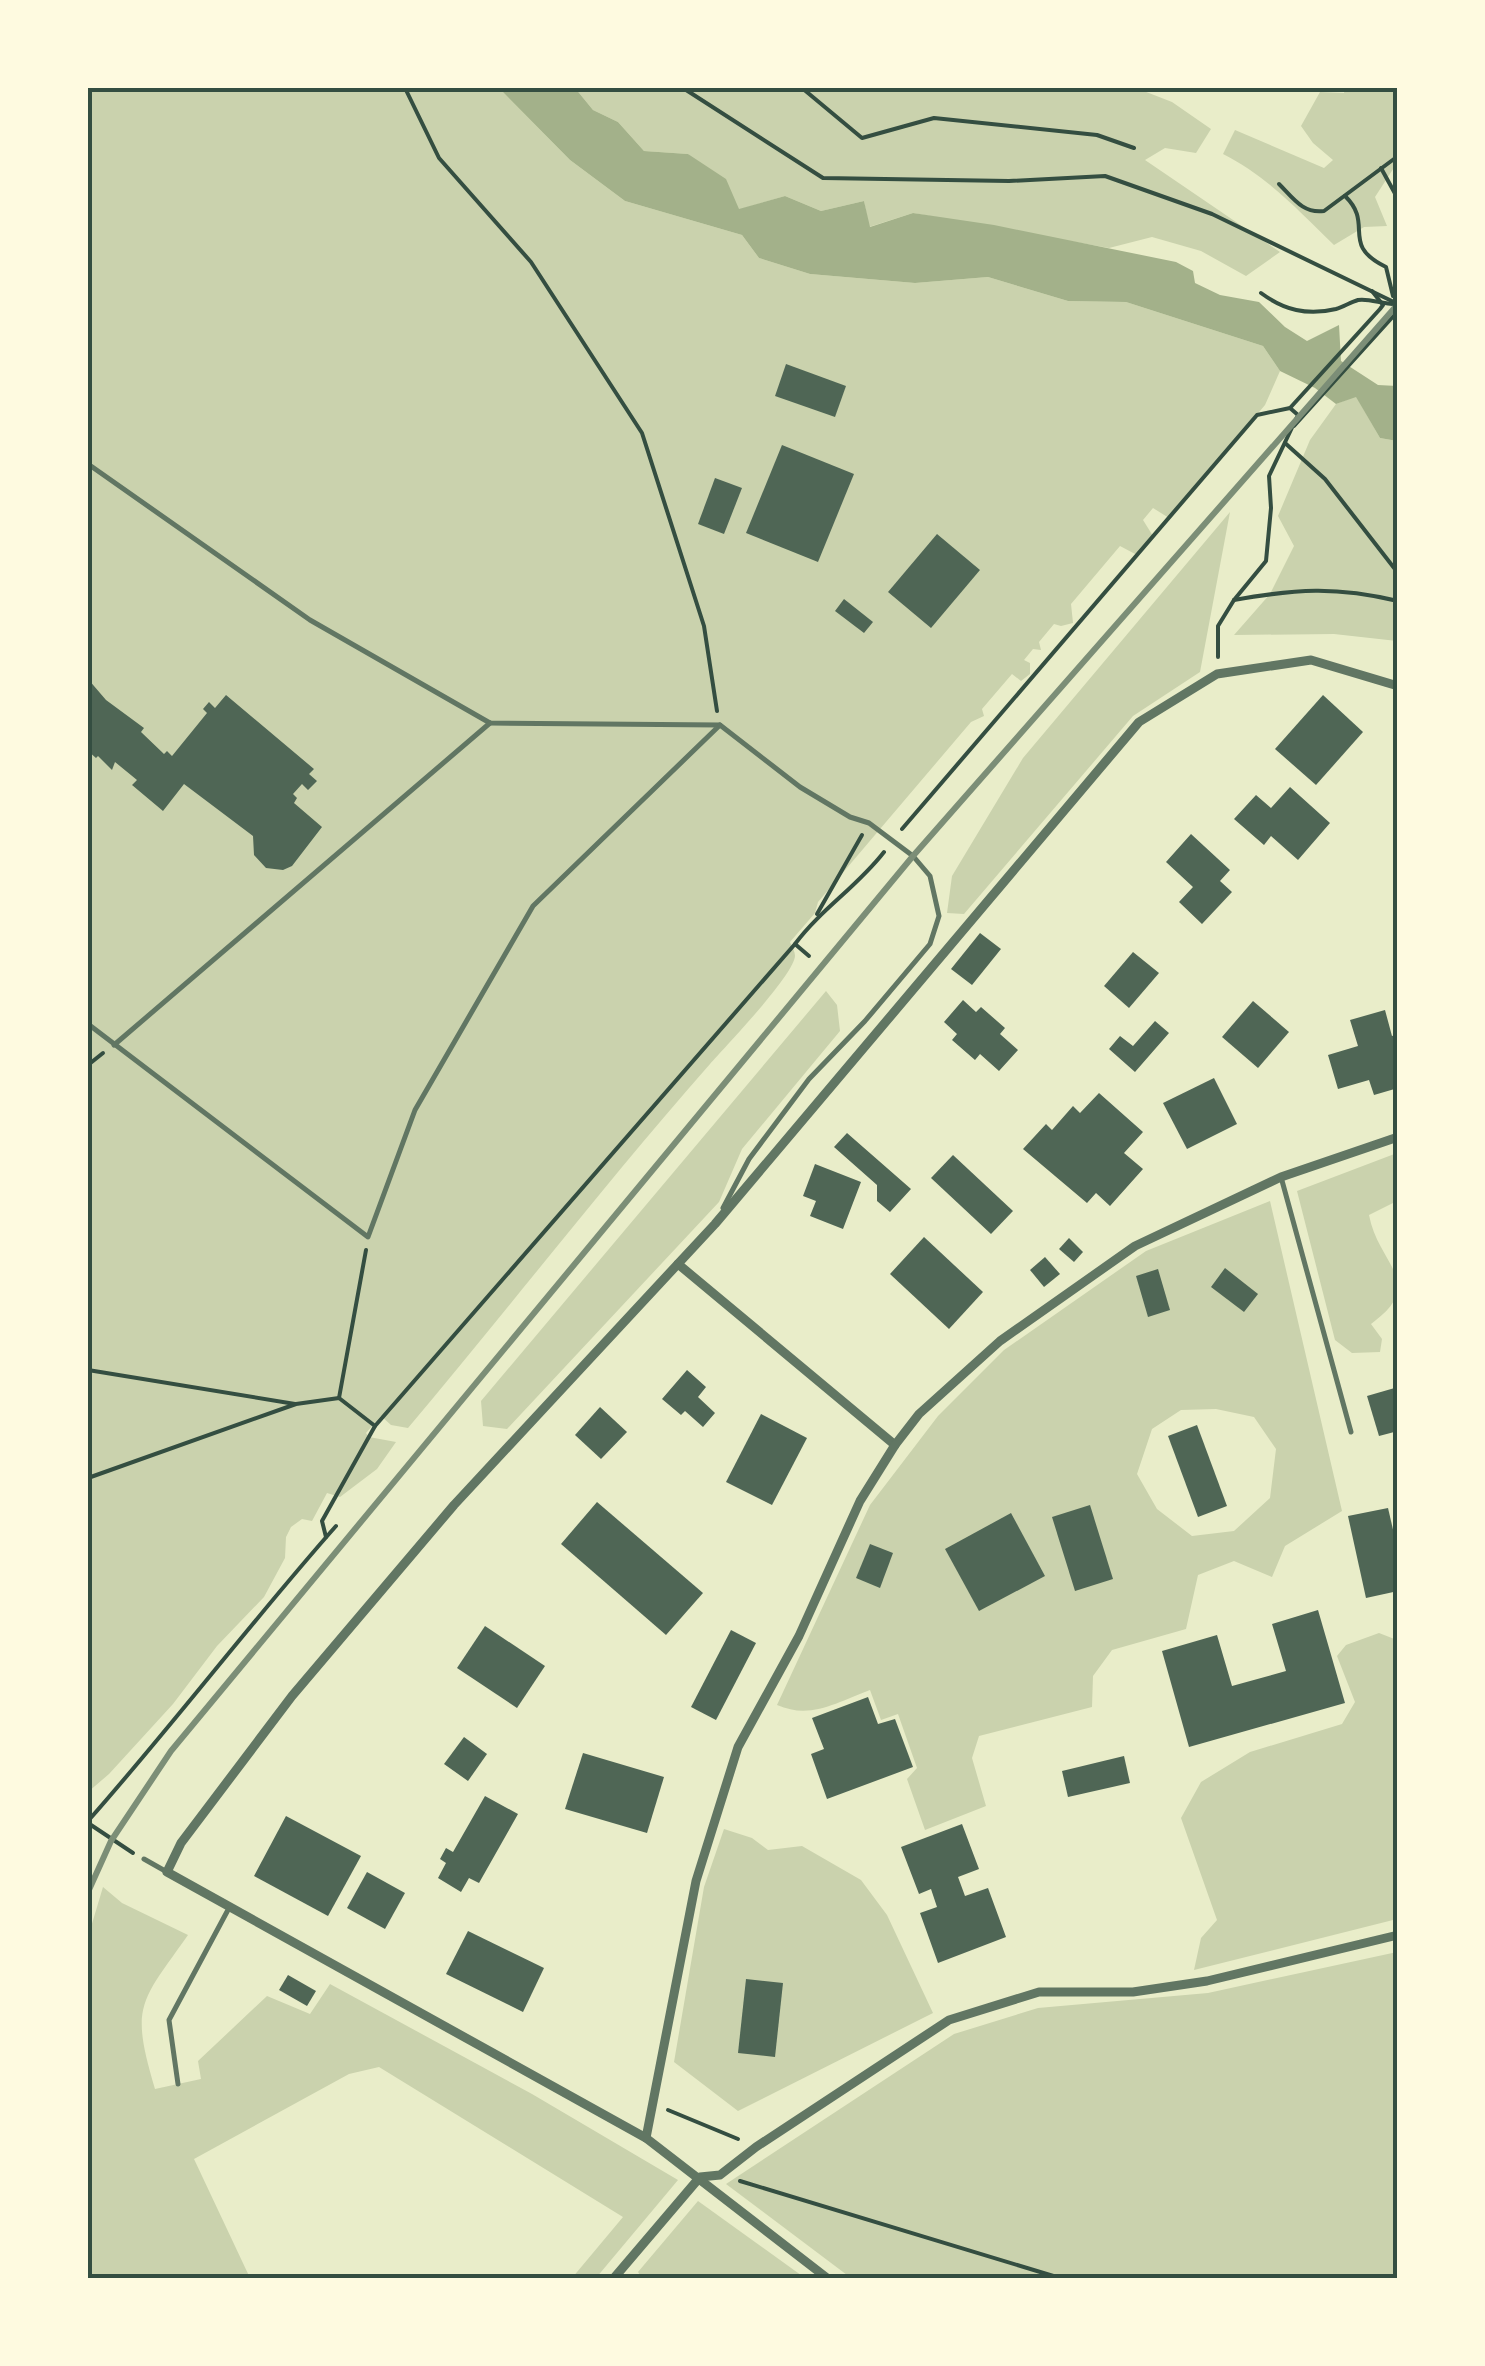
<svg xmlns="http://www.w3.org/2000/svg" width="1485" height="2366" font-family="'Nunito Sans',sans-serif">
  <style>
    .green { fill: #cad2ad; fill-rule: evenodd }
    .water { fill: #a3b18a }
    .building { fill: #4f6655 }
    .lines { fill: none; stroke-linecap: round; stroke-linejoin: round }
    .path { stroke: #344e41; stroke-width: 4 }
    .service { stroke: #617663; stroke-width: 5 }
    .minor { stroke: #617663; stroke-width: 9 }
    .rail { stroke: #7c8e77; stroke-width: 6 }
    .neatline { fill: none; stroke: #344e41; stroke-width: 4 }
  </style>
  <rect width="100%" height="100%" fill="#e9edc9"/>
  <g class="green">
    <path d="M88 88H499L570 160 625 201 742 235 759 258 810 274 915 283 988 277 1068 301 1126 302 1263 346 1280 371 1265 405 1169 518 1153 508 1143 520 1153 536 1137 555 1120 546 1071 604 1073 623 1061 626 1054 624 1039 642 1041 650 1033 649 1024 660 1030 663V674L1021 681 1012 674 982 709 984 716 971 722 818 902 815 913 790 942C792 947 795 951 795 956 794 975 726 1046 710 1064 606 1182 510 1307 408 1428L391 1425 381 1416 366 1433 369 1437 396 1442 377 1469 340 1497 327 1493 312 1521 302 1519 291 1527 286 1537 285 1558 264 1597 217 1646 173 1704 109 1774 88 1792Z"/>
    <polygon points="575,88 1136,88 1172,102 1211,129 1196,153 1165,148 1145,160 1280,252 1246,276 1201,251 1152,237 1109,248 913,213 869,227 864,201 821,211 785,196 738,210 688,154 644,151 618,122 593,110"/>
    <path d="M1345 88H1397V163L1375 197 1387 226 1364 227 1334 245C1299 211 1267 176 1223 154L1235 130 1324 168 1333 160 1313 143 1301 126 1320 92 1344 93Z"/>
    <polygon points="1356,396 1380,438 1397,441 1397,641 1334,634 1234,635 1270,594 1294,546 1278,516 1310,440 1336,404"/>
    <polygon points="1230,512 1200,672 1133,716 964,914 947,913 952,876 1023,758"/>
    <polygon points="826,991 837,1005 840,1031 742,1149 719,1202 507,1429 483,1426 481,1401"/>
    <path d="M1397 1153V1201L1369 1215C1378 1265 1428 1283 1371 1324L1382 1339 1380 1352 1352 1353 1335 1340 1297 1191Z"/>
    <path d="M1270 1201 1342 1511 1285 1546 1272 1577 1234 1561 1198 1575 1186 1629 1112 1650 1093 1676 1092 1707 979 1736 972 1758 986 1806 925 1830 907 1779 917 1768 898 1714 881 1720 870 1690C837 1702 811 1720 777 1705L870 1505 938 1416 1004 1350 1146 1251ZM1216 1409 1254 1417 1276 1449 1270 1498 1234 1531 1192 1536 1157 1509 1137 1474 1152 1429 1181 1410Z"/>
    <polygon points="1379,1633 1397,1640 1397,1919 1194,1970 1201,1938 1217,1920 1181,1818 1201,1782 1250,1752 1342,1724 1355,1702 1337,1656 1346,1645"/>
    <polygon points="724,1829 752,1838 768,1850 802,1846 861,1880 887,1915 933,2013 738,2111 674,2062 704,1887"/>
    <path d="M103 1887 122 1903 188 1935C140 2003 130 2005 155 2089L201 2079 198 2061 267 1996 310 2014 330 1984 532 2094 678 2180 596 2278H572L623 2217 379 2067 349 2074 194 2159 250 2278H88V1937Z"/>
    <polygon points="1397,1952 1397,2278 851,2278 726,2184 954,2034 1038,2008 1208,1993"/>
    <polygon points="698,2201 805,2278 642,2278 638,2272"/>
  </g>
  <polygon class="water" points="499,88 575,88 593,110 618,122 644,151 688,154 726,179 739,209 785,196 821,211 864,201 870,227 913,213 994,225 1176,262 1193,271 1195,283 1220,295 1259,302 1285,327 1307,341 1339,325 1341,361 1378,385 1397,386 1397,441 1380,438 1356,397 1336,404 1315,388 1280,371 1263,346 1126,302 1068,301 988,277 915,283 810,274 759,258 742,235 625,201 570,160"/>
  <g class="building">
    <polygon points="786,364 846,386 835,417 775,396"/>
    <polygon points="782,445 854,474 818,562 746,533"/>
    <polygon points="715,478 742,488 724,534 698,524"/>
    <polygon points="937,534 980,570 931,628 888,592"/>
    <polygon points="844,599 873,622 864,633 835,611"/>
    <polygon points="88,679 106,700 144,728 141,732 164,754 167,751 172,756 207,713 203,709 209,702 215,708 226,695 314,769 309,774 317,781 308,790 302,784 293,794 297,798 294,803 322,827 292,866 283,870 266,868 254,855 253,836 184,784 163,811 132,785 137,780 115,762 112,770 98,756 96,758 88,751"/>
    <polygon points="1323,695 1363,732 1316,785 1275,749"/>
    <polygon points="1290,787 1330,823 1298,860 1271,836 1264,845 1234,819 1256,795 1271,808"/>
    <polygon points="1191,834 1230,870 1220,881 1232,892 1202,924 1179,902 1193,887 1166,862"/>
    <polygon points="980,933 1001,949 972,985 951,969"/>
    <polygon points="1133,952 1159,973 1129,1008 1104,986"/>
    <polygon points="963,1000 976,1012 981,1007 1005,1028 1000,1034 1018,1050 999,1071 980,1054 975,1060 952,1040 957,1034 944,1022"/>
    <polygon points="1253,1001 1289,1032 1258,1068 1222,1037"/>
    <polygon points="1385,1010 1392,1036 1398,1034 1398,1088 1374,1095 1369,1080 1338,1089 1328,1055 1358,1046 1350,1020"/>
    <polygon points="1155,1021 1169,1033 1135,1072 1109,1049 1120,1036 1133,1046"/>
    <polygon points="1214,1078 1237,1124 1187,1149 1163,1103"/>
    <polygon points="1099,1093 1143,1132 1124,1153 1143,1169 1110,1206 1096,1193 1087,1203 1023,1149 1046,1124 1052,1130 1073,1106 1080,1113"/>
    <polygon points="847,1133 911,1189 890,1212 877,1201 877,1185 834,1147"/>
    <polygon points="953,1155 1013,1211 991,1234 931,1178"/>
    <polygon points="815,1164 861,1182 843,1229 810,1216 816,1201 803,1196"/>
    <polygon points="924,1237 983,1292 949,1329 890,1274"/>
    <polygon points="1069,1238 1083,1252 1074,1262 1059,1249"/>
    <polygon points="1045,1257 1060,1274 1044,1287 1030,1270"/>
    <polygon points="1225,1268 1258,1294 1244,1312 1211,1287"/>
    <polygon points="1158,1269 1170,1310 1148,1317 1136,1276"/>
    <polygon points="687,1370 706,1387 698,1397 715,1413 703,1427 685,1411 681,1415 662,1399"/>
    <polygon points="1398,1387 1398,1431 1379,1436 1367,1396"/>
    <polygon points="600,1407 627,1432 601,1459 575,1435"/>
    <polygon points="761,1414 807,1438 772,1505 726,1482"/>
    <polygon points="1197,1425 1227,1506 1198,1517 1168,1436"/>
    <polygon points="597,1502 703,1593 666,1635 561,1544"/>
    <polygon points="1090,1505 1113,1579 1075,1591 1052,1517"/>
    <polygon points="1388,1508 1398,1551 1398,1591 1366,1598 1348,1516"/>
    <polygon points="1011,1513 1045,1576 979,1611 945,1549"/>
    <polygon points="870,1544 893,1553 880,1588 856,1578"/>
    <polygon points="1318,1610 1345,1703 1189,1747 1162,1651 1217,1635 1232,1686 1286,1671 1272,1624"/>
    <polygon points="485,1626 545,1666 517,1708 457,1668"/>
    <polygon points="731,1630 756,1643 716,1720 691,1707"/>
    <polygon points="868,1697 878,1724 895,1719 913,1767 827,1799 811,1754 824,1749 812,1718"/>
    <polygon points="464,1737 487,1754 468,1781 444,1764"/>
    <polygon points="583,1753 664,1777 647,1833 565,1809"/>
    <polygon points="1124,1756 1130,1783 1068,1797 1062,1771"/>
    <polygon points="485,1796 518,1814 479,1883 469,1878 461,1892 438,1878 446,1863 440,1859 446,1848 453,1852"/>
    <polygon points="286,1816 361,1856 328,1916 254,1876"/>
    <polygon points="962,1824 979,1869 958,1877 965,1896 988,1888 1006,1937 938,1963 920,1913 937,1907 931,1889 919,1894 901,1847"/>
    <polygon points="367,1872 405,1893 385,1929 347,1908"/>
    <polygon points="468,1931 544,1968 523,2012 446,1974"/>
    <polygon points="288,1975 316,1991 307,2006 279,1990"/>
    <polygon points="746,1979 783,1983 775,2057 738,2053"/>
  </g>
  <g class="lines">
    <g class="path">
      <polyline points="405,88 439,158 531,262 642,433 704,626 717,711"/>
      <polyline points="683,88 823,178 1009,181 1105,176 1212,214 1398,304"/>
      <polyline points="802,88 862,138 934,118 1097,135 1134,148"/>
      <polyline points="1381,168 1398,199"/>
      <path d="M1279 184C1293 198 1303 214 1324 211L1398 156"/>
      <path d="M1345 196C1375 225 1339 244 1386 267L1393 296"/>
      <path d="M1261 293C1284 310 1307 316 1336 309 1343 307 1351 302 1358 300 1370 298 1384 305 1398 304"/>
      <polyline points="1294,426 1398,311"/>
      <polyline points="1285,443 1325,479 1398,573"/>
      <path d="M1234 600C1296 589 1335 586 1398 601"/>
      <polyline points="1218,657 1218,626 1234,600 1266,561 1271,508 1269,476 1298,415 1290,408"/>
      <polyline points="902,829 1257,415 1290,408 1380,309 1383,305 1372,291"/>
      <polyline points="817,914 862,835"/>
      <polyline points="795,944 809,956"/>
      <polyline points="88,1065 103,1053"/>
      <polyline points="88,1370 295,1404"/>
      <polyline points="339,1398 366,1250"/>
      <path d="M375 1426 795 944C821 909 857 887 884 852"/>
      <polyline points="88,1478 296,1404 339,1398 375,1426 322,1521 326,1537"/>
      <path d="M88 1821C173 1725 251 1622 336 1526"/>
      <polyline points="88,1823 133,1853"/>
      <polyline points="668,2110 738,2139"/>
      <polyline points="740,2181 1060,2278"/>
    </g>
    <g class="service">
      <polyline points="88,464 310,620 490,723 720,725 533,906 415,1110 368,1237 88,1024"/>
      <polyline points="720,725 800,787 850,817 869,823 913,856 930,876 939,916 930,944 865,1021 809,1079 749,1159 723,1208"/>
      <polyline points="114,1045 490,723"/>
      <polyline points="1281,1177 1351,1432"/>
      <polyline points="144,1859 167,1872"/>
      <polyline points="178,2084 169,2020 229,1908"/>
    </g>
    <g class="minor">
      <polyline points="678,1264 895,1445"/>
      <polyline points="646,2138 696,1881 738,1747 799,1636 860,1501 895,1445 919,1414 1000,1341 1135,1246 1281,1177 1398,1137"/>
      <polyline points="614,2278 700,2177 720,2175 756,2147 949,2020 1039,1992 1133,1992 1207,1981 1398,1935"/>
      <polyline points="827,2278 646,2138 167,1872 181,1843 292,1696 454,1505 715,1224 1139,722 1217,674 1311,660 1398,686"/>
    </g>
    <polyline class="rail" points="88,1892 111,1841 171,1751 913,856 1398,304"/>
  </g>
  <rect width="1485" height="2366" fill="none" stroke="#fefae0" stroke-width="180"/>
  <rect x="90" y="90" width="1305" height="2186" class="neatline"/>
</svg>
